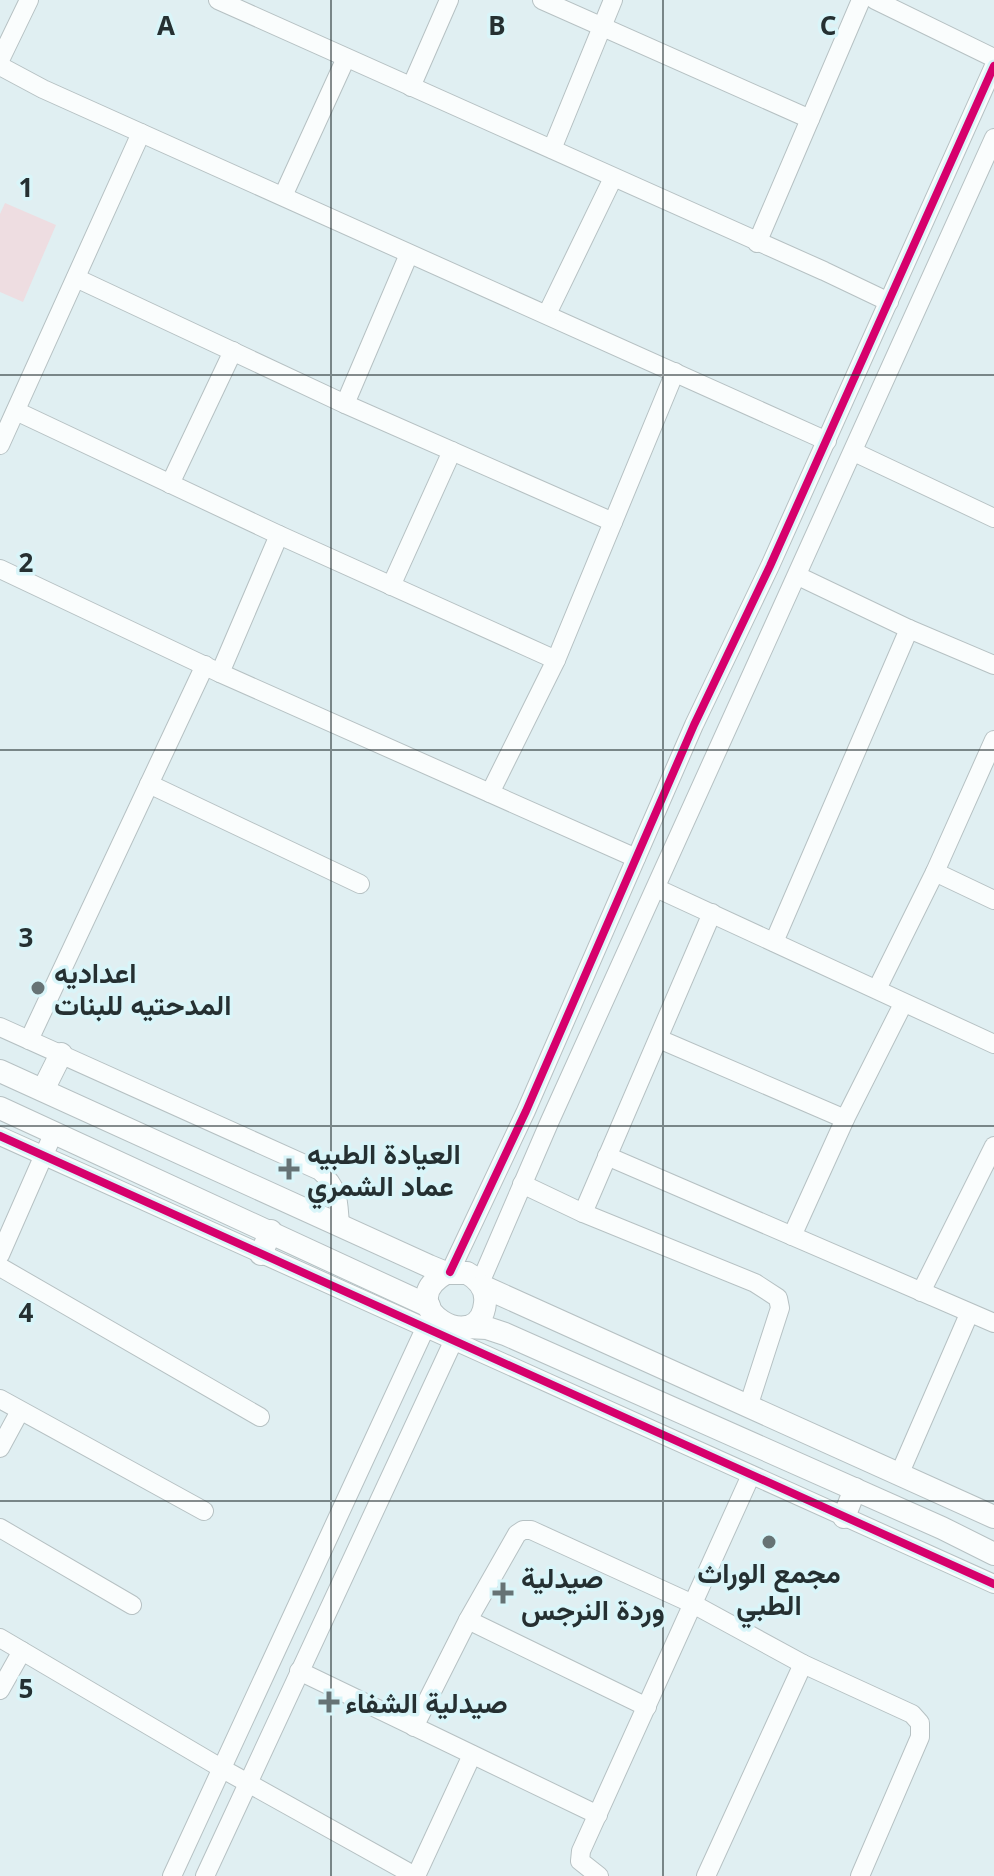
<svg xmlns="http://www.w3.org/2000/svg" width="994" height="1876" font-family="'Noto Sans',Vazirmatn,sans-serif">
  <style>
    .green { fill: #eedde1 }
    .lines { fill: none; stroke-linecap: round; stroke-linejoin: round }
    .minor-casing { stroke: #b6c1c3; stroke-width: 20 }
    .major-casing { stroke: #b6c1c3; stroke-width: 24 }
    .minor { stroke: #fafdfd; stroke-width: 18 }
    .major { stroke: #fafdfd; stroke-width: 22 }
    .cycleway-casing { stroke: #d9f5f9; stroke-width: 13 }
    .cycleway { stroke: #d6006c; stroke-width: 8 }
    .grid { fill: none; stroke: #253032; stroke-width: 2; stroke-opacity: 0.55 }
    .poi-dot { fill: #667375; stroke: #d9f5f9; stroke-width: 3 }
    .labels { text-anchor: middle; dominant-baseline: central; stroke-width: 7; stroke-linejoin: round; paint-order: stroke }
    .poi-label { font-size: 28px; font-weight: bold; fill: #253032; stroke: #d9f5f9; text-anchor: start }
    .grid-label { font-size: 26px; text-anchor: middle; font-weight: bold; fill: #253032; stroke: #d9f5f9; stroke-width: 7; stroke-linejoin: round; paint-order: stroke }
  </style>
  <rect width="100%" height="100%" fill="#e0eff2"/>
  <polygon class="green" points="5,203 56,225 23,302 0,292 0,214"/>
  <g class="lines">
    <g class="minor-casing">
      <g id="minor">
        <polyline points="218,0 824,271 889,302"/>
        <polyline points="542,0 810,119"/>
        <polyline points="875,0 994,58"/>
        <polyline points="0,60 29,0"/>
        <polyline points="0,66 43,89 827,441"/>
        <polyline points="411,87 449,0"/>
        <polyline points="552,149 613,0"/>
        <polyline points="283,196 346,58"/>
        <polyline points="757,243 861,0"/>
        <polyline points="76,278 345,404 613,522"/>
        <polyline points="547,314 613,178"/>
        <polyline points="345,404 409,254"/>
        <polyline points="16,411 279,535 556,660"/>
        <polyline points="0,445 141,133"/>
        <polyline points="854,452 994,518"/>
        <polyline points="170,484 233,351"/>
        <polyline points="0,569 220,673 636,858"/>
        <polyline points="798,576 909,629 994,665"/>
        <polyline points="391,586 452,451"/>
        <polyline points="220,673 279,535"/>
        <polyline points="149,784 360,884"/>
        <polyline points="490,793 556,660 675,372"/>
        <polyline points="935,872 994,900"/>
        <polyline points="656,888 994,1044"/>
        <polyline points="774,942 909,629"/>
        <polyline points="877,989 935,872 994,740"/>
        <path d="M0 1027 320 1171C340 1189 338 1201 340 1225"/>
        <polyline points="659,1039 845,1119"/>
        <polyline points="29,1040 205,665"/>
        <polyline points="0,1136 994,1584"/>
        <polyline points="607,1156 994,1323"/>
        <polyline points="522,1184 583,1213 755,1283 778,1298 780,1308 748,1407"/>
        <polyline points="583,1213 712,913"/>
        <polyline points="792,1236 845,1119 903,1004"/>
        <polyline points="0,1255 54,1132"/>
        <polyline points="0,1267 260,1417"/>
        <polyline points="450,1272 526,1111 694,725 770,566 994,66"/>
        <polyline points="480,1283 549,1123 994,138"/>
        <polyline points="921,1292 994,1146"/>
        <polyline points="0,1399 204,1511"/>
        <polyline points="0,1448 20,1411"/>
        <polyline points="899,1475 969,1314"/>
        <polyline points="0,1528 132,1605"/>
        <polyline points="468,1620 647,1707"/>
        <polyline points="0,1638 221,1768 415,1876"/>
        <polyline points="299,1671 598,1815"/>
        <polyline points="0,1690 22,1651"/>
        <polyline points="414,1727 468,1620 517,1534 523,1530 531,1530 693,1604 803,1664 912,1714 920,1723 920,1737 860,1876"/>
        <polyline points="172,1876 429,1320"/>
        <polyline points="205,1876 458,1331"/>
        <polyline points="416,1876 472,1755"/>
        <polyline points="599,1876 580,1861 581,1851 751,1475"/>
        <polyline points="706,1876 803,1664"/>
      </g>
    </g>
    <g class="major-casing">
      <g id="major">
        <path d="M0 1071 429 1266 446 1273H467C478 1279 487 1288 485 1303 480 1359 388 1306 446 1273"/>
        <polyline points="43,1090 61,1054"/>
        <polyline points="0,1108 429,1306"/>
        <polyline points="261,1254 271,1231"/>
        <polyline points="482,1286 994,1517"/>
        <polyline points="466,1327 487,1328 505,1334 942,1528 994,1554"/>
        <polyline points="844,1517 855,1489"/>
      </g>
    </g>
    <use href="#minor" class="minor"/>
    <use href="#major" class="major"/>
    <g class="cycleway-casing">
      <g id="cycleway">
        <polyline points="0,1136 994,1584"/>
        <polyline points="450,1272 526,1111 694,725 770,566 994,66"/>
      </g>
    </g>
    <use href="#cycleway" class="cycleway"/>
  </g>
  <path class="grid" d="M331 0V1876M663 0V1876M0 375H994M0 750H994M0 1126H994M0 1501H994"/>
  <g class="poi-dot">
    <circle cx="38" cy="988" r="8"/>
    <path d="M285 1157h8v8h8v8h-8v8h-8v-8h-8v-8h8z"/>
    <circle cx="769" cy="1542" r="8"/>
    <path d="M499 1581h8v8h8v8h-8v8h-8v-8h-8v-8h8z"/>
    <path d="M325 1690h8v8h8v8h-8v8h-8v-8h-8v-8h8z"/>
  </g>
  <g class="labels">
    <g class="poi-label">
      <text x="54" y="972">اعداديه<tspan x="54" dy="32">المدحتيه للبنات</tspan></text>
      <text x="307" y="1153">العيادة الطبيه<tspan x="307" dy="32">عماد الشمري</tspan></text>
      <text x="769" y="1572" text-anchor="middle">مجمع الوراث<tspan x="769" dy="32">الطبي</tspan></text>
      <text x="521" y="1577">صيدلية<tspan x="521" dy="32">وردة النرجس</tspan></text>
      <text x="345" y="1702">صيدلية الشفاء</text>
    </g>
  </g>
  <g class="grid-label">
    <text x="166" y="35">A</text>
    <text x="497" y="35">B</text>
    <text x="828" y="35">C</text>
    <text x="26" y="197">1</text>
    <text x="26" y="572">2</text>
    <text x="26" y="947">3</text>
    <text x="26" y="1322">4</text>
    <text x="26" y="1698">5</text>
  </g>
</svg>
